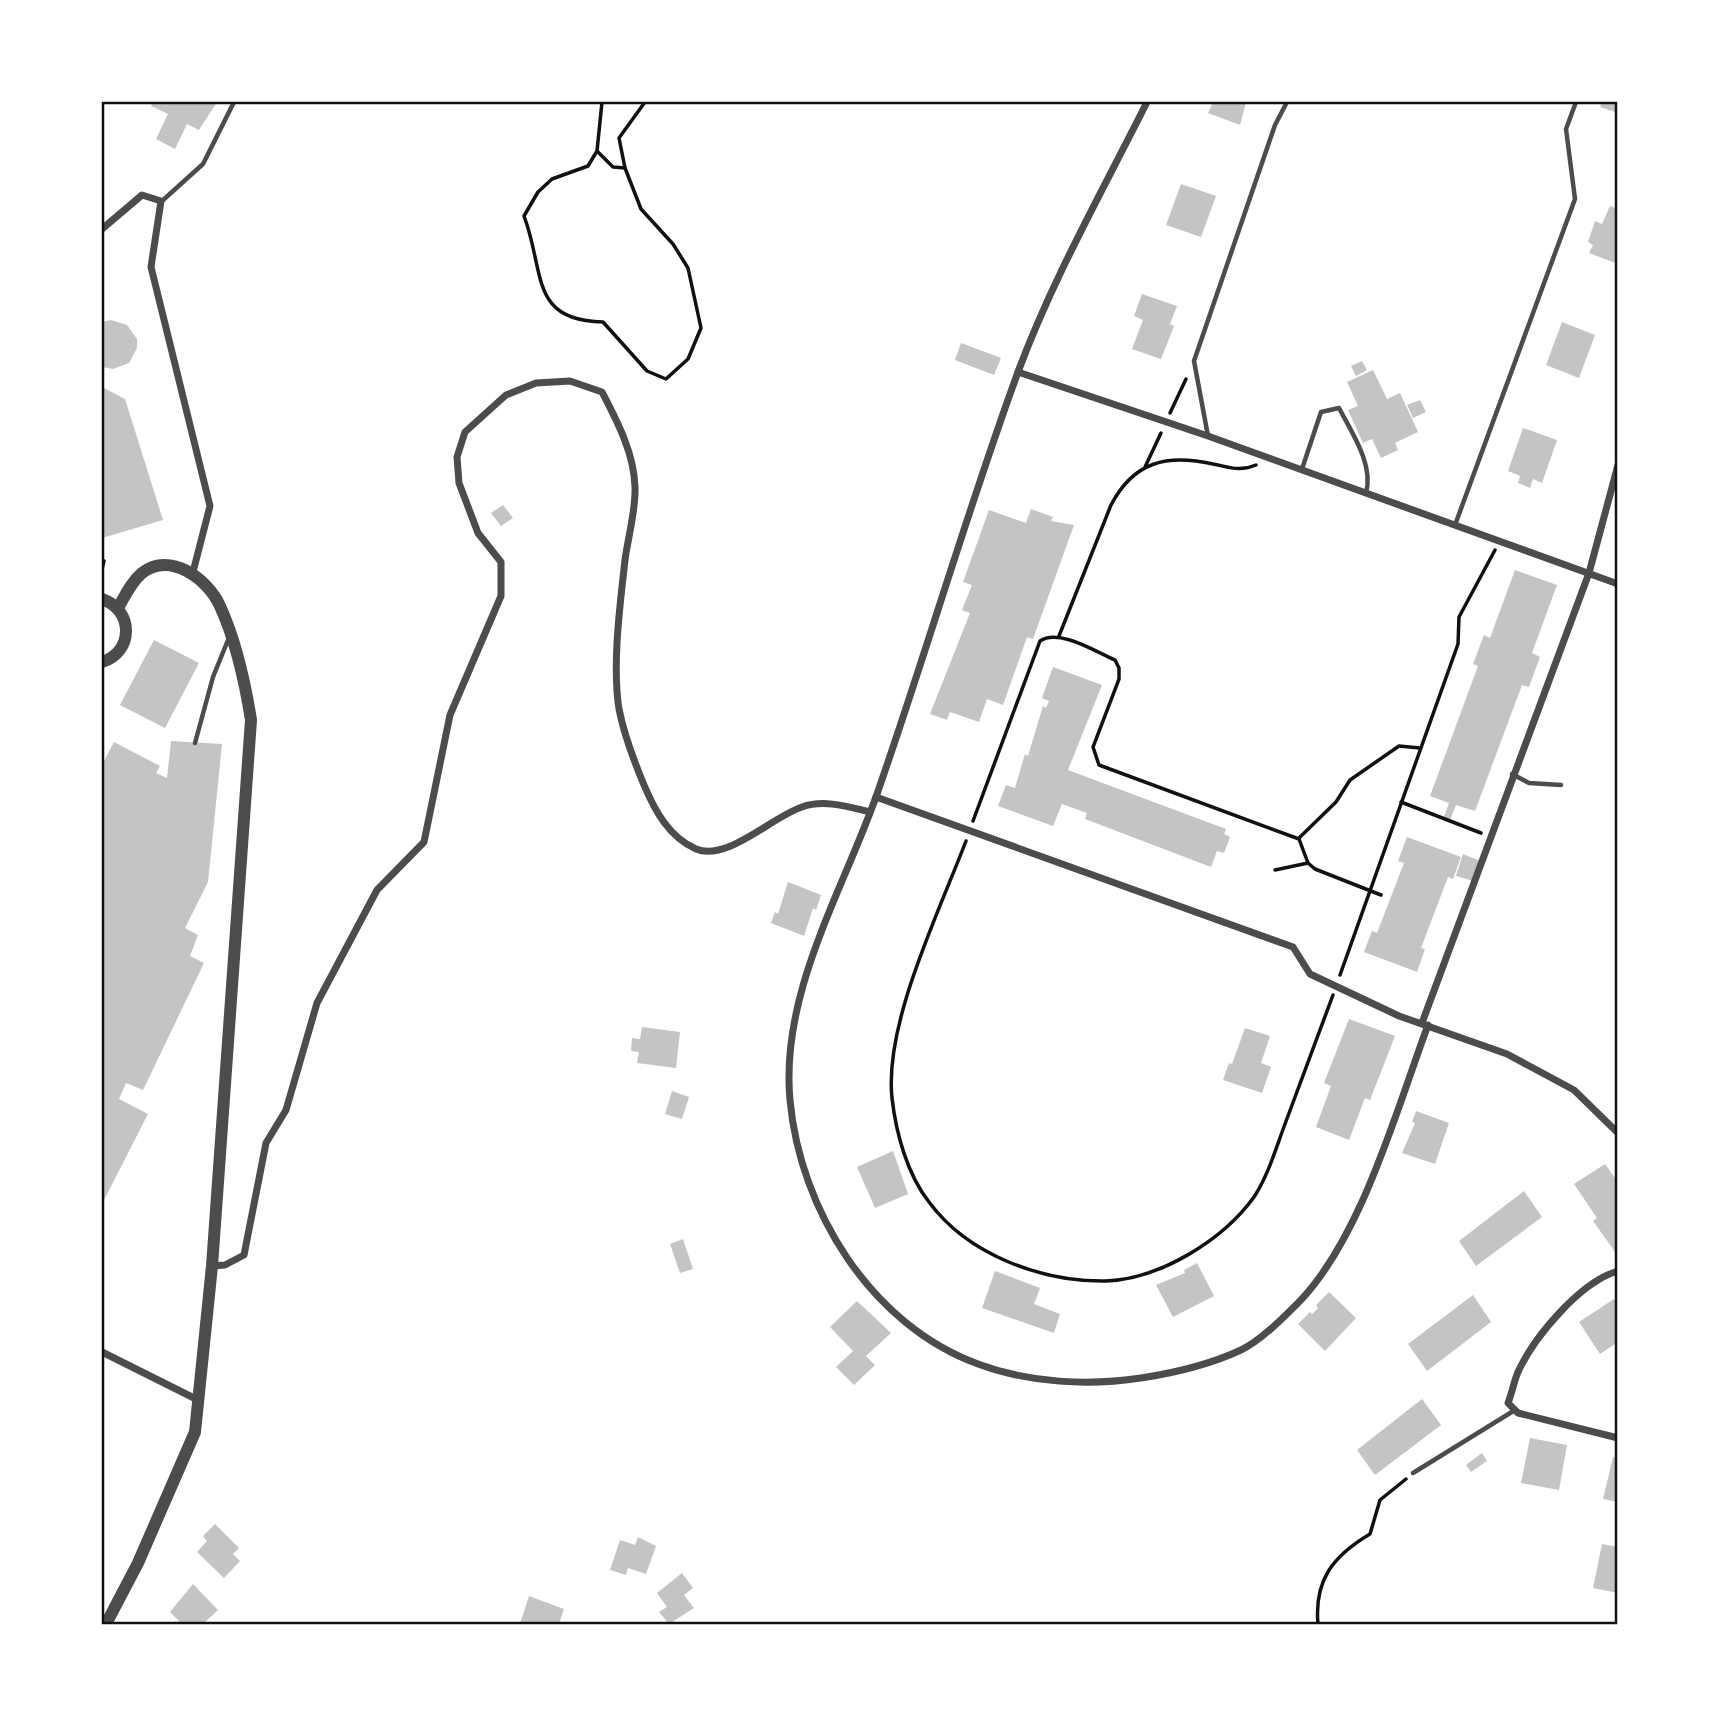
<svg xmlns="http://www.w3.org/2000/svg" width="1719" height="1726" font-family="'Public Sans',sans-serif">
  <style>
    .building { fill: #c4c4c4 }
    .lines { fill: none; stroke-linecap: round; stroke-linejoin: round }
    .path { stroke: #111; stroke-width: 3.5 }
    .service { stroke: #4c4c4c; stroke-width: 4.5 }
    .minor { stroke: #4c4c4c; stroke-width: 7 }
    .tertiary { stroke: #4c4c4c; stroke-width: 12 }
    .neatline { fill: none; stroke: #111; stroke-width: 2.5 }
  </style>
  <rect width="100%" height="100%" fill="#fff"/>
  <g class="building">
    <polygon points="153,102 217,102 199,130 187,124 175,149 156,139 168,114 151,106"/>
    <polygon points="1213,102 1246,102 1240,125 1208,113"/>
    <polygon points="1602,102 1618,102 1618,113 1600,107"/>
    <polygon points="1181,184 1216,196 1201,237 1166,225"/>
    <polygon points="1610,206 1618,209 1618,264 1589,253 1593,245 1588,242 1595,221 1602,224"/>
    <polygon points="1142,294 1177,306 1170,324 1174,326 1161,359 1132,349 1143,320 1134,316"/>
    <polygon points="111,320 127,325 137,339 137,348 129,363 113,369 102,367 102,322"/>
    <polygon points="1562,322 1595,335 1579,378 1546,365"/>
    <polygon points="961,343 1001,358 994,375 955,360"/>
    <polygon points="1362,361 1367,370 1356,376 1351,366"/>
    <polygon points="1373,370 1387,399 1400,393 1418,432 1395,443 1398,450 1381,458 1372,439 1363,443 1348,410 1358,406 1347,382"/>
    <polygon points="102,387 125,399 163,520 102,538"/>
    <polygon points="1420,400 1426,412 1413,418 1407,405"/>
    <polygon points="1523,428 1557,440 1542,483 1533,479 1530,488 1518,483 1520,476 1508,471"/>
    <polygon points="503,505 513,518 501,526 491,513"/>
    <polygon points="1031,509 1053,517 1051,521 1074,525 1033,639 1027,637 1003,705 987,699 979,722 950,712 947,720 930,714 970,613 962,610 972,585 963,582 989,510 1026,523"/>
    <polygon points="1515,570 1557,585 1532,653 1540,657 1529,687 1522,685 1475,811 1456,805 1450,820 1444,817 1449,803 1430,796 1478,666 1473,664 1484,635 1490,638"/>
    <polygon points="154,640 199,663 165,728 120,705"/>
    <polygon points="1053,667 1102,685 1068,770 1226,829 1224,834 1230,837 1224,853 1217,851 1211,867 1085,819 1087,813 1062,804 1053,826 998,806 1006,785 1015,788 1025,754 1028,756 1043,706 1046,708 1049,701 1042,698"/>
    <polygon points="171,741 222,744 208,882 185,928 198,935 190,956 204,963 143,1090 126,1083 119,1099 148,1114 102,1204 102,765 114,742 160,766 156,773 167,778"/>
    <polygon points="1407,837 1461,857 1453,879 1448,877 1421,948 1425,949 1417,972 1364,952 1372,931 1377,933 1404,863 1398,861"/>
    <polygon points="1463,854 1480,861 1473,881 1456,876"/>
    <polygon points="788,882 821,895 816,910 813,908 804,936 771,923 775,912 778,914"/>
    <polygon points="1349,1019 1395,1036 1370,1100 1365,1098 1349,1140 1316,1127 1331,1086 1324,1083"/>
    <polygon points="642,1027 680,1032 676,1068 637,1063 639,1052 631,1051 632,1038 640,1039"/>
    <polygon points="1245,1028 1270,1036 1261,1063 1271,1067 1262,1093 1223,1080 1229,1063 1232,1064"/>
    <polygon points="672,1091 689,1097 682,1119 665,1114"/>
    <polygon points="1416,1111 1449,1123 1435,1164 1402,1153 1415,1123 1412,1122"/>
    <polygon points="893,1151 908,1194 875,1208 857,1167"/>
    <polygon points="1605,1164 1618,1182 1618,1256 1593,1221 1597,1218 1574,1184"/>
    <polygon points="1524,1191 1542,1217 1476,1266 1459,1241"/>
    <polygon points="683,1239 693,1269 680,1273 670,1244"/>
    <polygon points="1197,1263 1214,1296 1173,1317 1156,1285 1185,1273 1184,1270"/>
    <polygon points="995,1271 1040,1288 1034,1304 1060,1314 1054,1333 982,1308"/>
    <polygon points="1329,1292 1356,1318 1325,1351 1298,1324 1310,1312 1312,1314 1318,1308 1316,1305"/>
    <polygon points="1473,1295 1491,1322 1427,1371 1408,1344"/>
    <polygon points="1614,1299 1618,1304 1618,1342 1600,1354 1579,1322"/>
    <polygon points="857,1301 891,1333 866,1356 875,1365 854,1385 836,1367 853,1351 830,1327"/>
    <polygon points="1422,1399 1441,1425 1375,1475 1357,1450"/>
    <polygon points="1530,1438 1567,1445 1559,1490 1521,1483"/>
    <polygon points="1482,1453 1487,1461 1471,1472 1466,1465"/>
    <polygon points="1613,1457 1618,1458 1618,1502 1603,1499"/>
    <polygon points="215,1524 239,1548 233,1554 240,1561 224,1578 197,1552 207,1541 203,1536"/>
    <polygon points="638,1537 656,1546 646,1574 628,1568 626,1575 610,1570 620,1540 635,1545"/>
    <polygon points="1602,1544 1618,1547 1618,1593 1593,1588"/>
    <polygon points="682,1573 693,1588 684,1595 694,1608 669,1624 659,1612 667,1607 657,1593"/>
    <polygon points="193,1584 218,1610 203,1624 182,1624 170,1612"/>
    <polygon points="529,1596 564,1609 559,1624 520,1624"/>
  </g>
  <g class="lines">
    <g class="path">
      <path d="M602 102 597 151 588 166 552 179 538 192 524 216C545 271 529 321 603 322L647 371 666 379 688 359 701 328 688 268 673 244 641 209 625 168 619 138 645 102"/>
      <polyline points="598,152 613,167 625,168"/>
      <polyline points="1170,413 1186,379"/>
      <polyline points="1145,467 1161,433"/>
      <polyline points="102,569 104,561"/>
      <path d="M1059 636 1111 505C1134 461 1167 454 1213 464 1229 467 1240 472 1256 465"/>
      <polyline points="1401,802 1481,833"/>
      <path d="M973 821 1040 641C1059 628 1096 652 1115 660L1119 668V679L1093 747 1099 765 1299 839 1308 863 1315 869 1381 895"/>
      <polyline points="1299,838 1336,802 1350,780 1399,746 1420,748"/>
      <path d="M966 841C939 912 884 1024 892 1098 896 1133 907 1174 929 1202 968 1255 1042 1282 1106 1281 1160 1279 1223 1240 1254 1197 1268 1176 1276 1148 1285 1124 1301 1081 1317 1038 1333 995"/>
      <polyline points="1275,870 1308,863"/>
      <polyline points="1340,975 1458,644 1459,617 1495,550"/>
      <path d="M1318 1624C1314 1580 1333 1556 1370 1534L1380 1500 1406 1479"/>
    </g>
    <g class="service">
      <polyline points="162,201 203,164 234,102"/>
      <polyline points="1208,436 1194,361 1275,125 1287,102"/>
      <path d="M1302 469 1321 412 1339 408C1352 433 1374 465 1366 493"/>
      <polyline points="1455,525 1575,199 1566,129 1576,102"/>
      <polyline points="195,743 213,677 228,640"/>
      <polyline points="1512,774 1529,783 1561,785"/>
      <polyline points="1413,1473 1515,1410"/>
    </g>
    <g class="minor">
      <path d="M1147 102C1103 190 1053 278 1018 372 967 511 926 654 877 794 843 891 780 993 790 1100 800 1210 871 1325 978 1364 1029 1383 1089 1386 1141 1378 1174 1373 1211 1364 1241 1350 1260 1341 1282 1319 1297 1304 1361 1240 1396 1111 1428 1025"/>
      <polyline points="102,229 142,195 161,201 151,267 210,506 193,572"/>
      <polyline points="1018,372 1208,436 1618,584"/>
      <polyline points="876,797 1293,947 1310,974 1399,1016 1507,1054 1574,1090 1618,1133"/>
      <polyline points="1422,1023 1589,573 1618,465"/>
      <path d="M212 1266 225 1265 244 1255 266 1143 286 1110 317 1003 377 890 424 842 450 715 501 596V562L478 533 459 483 457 457 465 432 506 395 536 383 570 381 602 392C617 421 634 453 635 487 636 510 628 537 625 560 620 605 612 665 619 709 624 735 634 761 644 785 655 811 669 837 696 849 727 862 773 816 802 807 824 799 849 807 870 812"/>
      <path d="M1618 1271C1580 1282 1534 1337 1518 1372 1514 1381 1512 1393 1508 1403L1518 1413 1618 1438"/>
      <polyline points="102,1352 200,1401"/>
    </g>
    <g class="tertiary">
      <path d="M102 599C134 610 134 652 102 662"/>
      <path d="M106 1624 138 1563 195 1432 212 1266 251 720C245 682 236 641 220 606 208 579 170 551 142 573 131 582 125 596 118 608"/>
    </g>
  </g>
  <rect width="1719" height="1726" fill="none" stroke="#ffffff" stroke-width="206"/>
  <rect x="103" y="103" width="1513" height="1520" class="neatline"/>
</svg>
